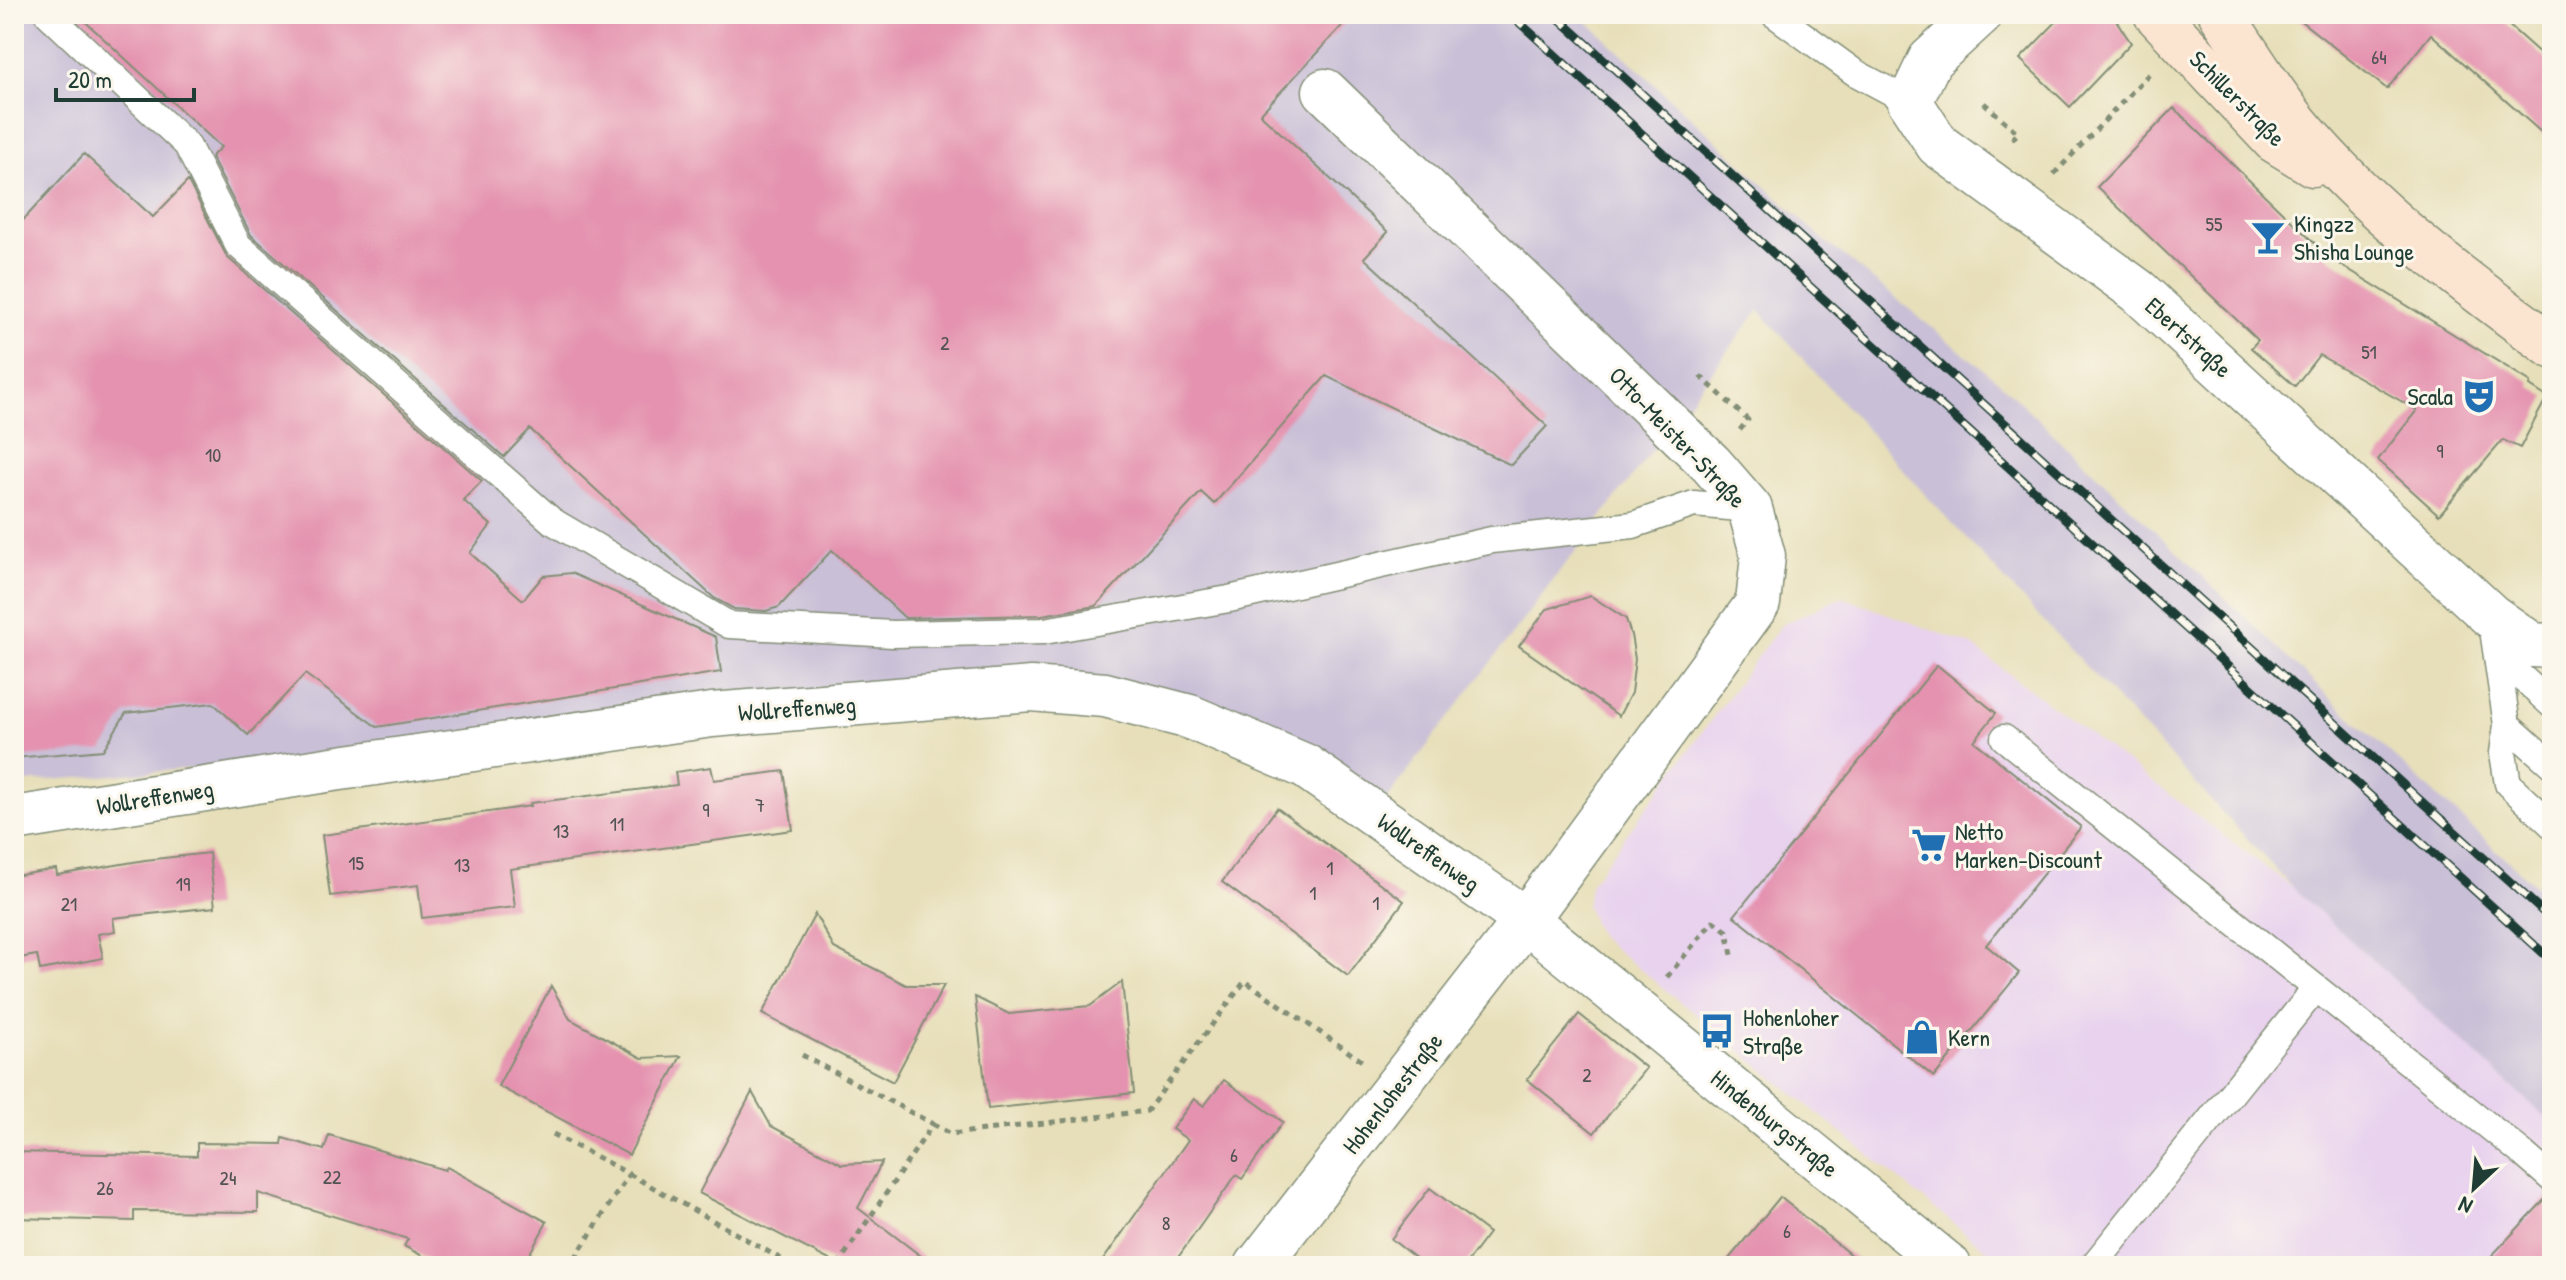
<svg xmlns="http://www.w3.org/2000/svg" width="2566" height="1280" font-family="'Patrick Hand',sans-serif">
  <style>
    .built { fill: #e8d2ee }
    .industrial { fill: #c9bfd7 }
    .building { fill: #e492af }
    .lines { fill: none; stroke-linecap: round; stroke-linejoin: round }
    .service-casing { stroke: #838e76; stroke-width: 29 }
    .minor-casing { stroke: #838e76; stroke-width: 47 }
    .secondary-casing { stroke: #838e76; stroke-width: 47 }
    .path { stroke: #838e76; stroke-width: 5; stroke-dasharray: 6 6; stroke-linecap: butt }
    .service { stroke: #fff; stroke-width: 26 }
    .minor { stroke: #fff; stroke-width: 44 }
    .secondary { stroke: #fce5d0; stroke-width: 44 }
    .rail-casing { stroke: #1f3d34; stroke-width: 9 }
    .rail { stroke: #fbf7ec; stroke-width: 6; stroke-dasharray: 18; stroke-linecap: butt }
    .labels { text-anchor: middle; dominant-baseline: central; stroke-width: 6; stroke-linejoin: round; paint-order: stroke }
    .number-label { font-size: 20px; fill: #505253 }
    .street-label { font-size: 24px; fill: #1f3d34; stroke: #fbf7ec }
    .poi-label { font-size: 24px; fill: #1f3d34; stroke: #fbf7ec; text-anchor: start }
  </style>
  <rect width="100%" height="100%" fill="#fbf7ec"/>
  <filter id="ink" filterUnits="userSpaceOnUse"><feTurbulence type="fractalNoise" baseFrequency=".0125" numOctaves="2"/><feDisplacementMap in="SourceGraphic" scale="16" xChannelSelector="R" yChannelSelector="G"/><feConvolveMatrix kernelMatrix="1 2 1 2 8 2 1 2 1" color-interpolation-filters="sRGB"/></filter>
  <filter id="wash" filterUnits="userSpaceOnUse"><feTurbulence type="fractalNoise" baseFrequency=".006" numOctaves="4" result="noise"/><feDisplacementMap in="SourceGraphic" scale="32" xChannelSelector="R" yChannelSelector="G"/><feGaussianBlur stdDeviation="1.8" result="paint"/><feColorMatrix in="noise" values="0 0 0 0 0 0 0 0 0 0 0 0 0 0 0 0 0 1.4 0 .05"/><feComposite in="paint" operator="in"/></filter>
  <g filter="url(#wash)">
    <rect width="100%" height="100%" fill="#e7dfb9"/>
    <polygon class="built" points="1842,597 1971,645 2293,888 2552,1123 2552,1266 2006,1266 1600,937 1586,906 1591,883 1781,625"/>
    <polygon class="industrial" points="14,14 1579,14 1820,237 1998,381 2333,701 2552,901 2552,1123 2293,888 1930,500 1759,310 1379,809 1099,696 14,783"/>
    <g id="blocks">
      <g class="building">
        <polygon points="77,14 1353,14 1260,114 1388,232 1364,258 1547,426 1511,465 1326,376 1214,504 1201,492 1096,606 1042,615 905,618 832,550 779,607 766,611 734,609 714,598 530,429 504,457 251,235 211,157 221,147"/>
        <polygon points="2064,14 2112,14 2131,43 2070,107 2020,59"/>
        <polygon points="2292,14 2496,14 2552,64 2552,142 2431,34 2387,89"/>
        <polygon points="2174,108 2330,258 2531,382 2530,386 2547,397 2520,448 2503,440 2439,515 2378,460 2417,410 2319,355 2295,386 2251,348 2258,340 2097,187"/>
        <polygon points="84,154 153,217 188,181 227,257 482,481 463,500 491,525 470,553 523,600 543,576 571,573 716,637 721,672 377,727 305,674 248,735 213,703 126,713 103,750 14,758 14,230"/>
        <polygon points="1591,596 1626,619 1631,635 1635,659 1631,693 1619,716 1519,646 1547,609"/>
        <polygon points="1937,665 1996,713 1974,741 2081,827 1986,945 2019,973 1934,1077 1734,916"/>
        <polygon points="711,767 714,780 784,771 793,830 510,869 515,907 422,918 418,885 330,896 322,835 531,806 530,803 677,785 675,772"/>
        <polygon points="1277,808 1404,901 1348,976 1222,882"/>
        <polygon points="209,853 215,907 113,918 115,931 98,934 103,958 40,970 37,955 14,959 14,876 56,869 57,875 145,860"/>
        <polygon points="815,914 834,948 906,985 944,985 893,1082 762,1014"/>
        <polygon points="1122,982 1134,1093 988,1109 975,997 1009,1014 1090,1006"/>
        <polygon points="551,986 570,1019 642,1058 681,1056 629,1155 498,1086"/>
        <polygon points="1579,1014 1646,1068 1594,1133 1527,1079"/>
        <polygon points="1224,1080 1283,1122 1242,1179 1236,1175 1172,1266 1099,1266 1188,1140 1172,1129 1194,1099 1204,1106"/>
        <polygon points="752,1092 771,1126 842,1164 882,1162 858,1208 934,1266 841,1266 699,1193"/>
        <polygon points="329,1135 445,1170 447,1167 547,1222 523,1266 441,1266 404,1246 408,1239 258,1193 258,1212 134,1211 134,1221 14,1218 14,1152 197,1156 197,1143 282,1144 283,1138 324,1150"/>
        <polygon points="1430,1188 1489,1233 1464,1266 1426,1266 1391,1239"/>
        <polygon points="2549,1195 2552,1195 2552,1266 2482,1266"/>
        <polygon points="1780,1197 1864,1266 1723,1266"/>
      </g>
    </g>
  </g>
  <g filter="url(#ink)">
    <use href="#blocks" fill-opacity="0" stroke="#838e76" stroke-width="2"/>
    <g class="lines">
      <g class="service-casing">
        <g id="service">
          <polyline points="48,14 187,145 238,245 552,521 729,625 893,634 1044,631 1229,599 1492,540 1633,525 1694,504 1750,509"/>
          <polyline points="1774,14 1854,72 1910,102"/>
          <polyline points="2491,616 2507,725 2503,753 2508,784 2552,825"/>
          <polyline points="2498,656 2552,705"/>
          <polyline points="2507,725 2552,765"/>
          <polyline points="2004,738 2521,1152 2552,1179"/>
          <polyline points="2093,1266 2316,988"/>
        </g>
      </g>
      <g class="minor-casing">
        <g id="minor">
          <polyline points="1980,14 1930,60 1910,102 1938,145 2138,291 2491,616 2532,645 2552,646"/>
          <polyline points="14,819 333,769 712,715 1031,689 1105,695 1190,717 1305,766 1526,920 1949,1266"/>
          <polyline points="1257,1266 1526,920 1758,603 1763,556 1750,509 1711,464 1325,91"/>
        </g>
      </g>
      <g class="secondary-casing">
        <g id="secondary">
          <polyline points="2156,14 2274,140 2313,164"/>
          <path d="M2221 14C2247 51 2270 91 2298 125 2370 212 2462 280 2552 346"/>
        </g>
      </g>
      <g class="path">
        <polyline points="1984,103 2018,133 2009,143"/>
        <polyline points="2054,174 2149,74"/>
        <polyline points="1700,376 1748,420 1739,431"/>
        <polyline points="1667,977 1713,921 1727,931 1732,955"/>
        <polyline points="802,1055 933,1124 837,1266"/>
        <polyline points="933,1124 951,1134 1147,1111 1245,981 1362,1061"/>
        <polyline points="553,1134 629,1174 570,1266"/>
        <polyline points="629,1174 794,1266"/>
      </g>
      <use href="#service" class="service"/>
      <use href="#minor" class="minor"/>
      <use href="#secondary" class="secondary"/>
      <g class="rail-casing">
        <g id="rail">
          <polyline points="1510,14 2552,961"/>
          <polyline points="1554,14 2552,920"/>
        </g>
      </g>
      <use href="#rail" class="rail"/>
    </g>
  </g>
  <defs>
    <g id="bar-bare" transform="scale(2.76)"><path d="M-6-5H6L.8 .8V4.5H3.5V6h-7V4.5H-.8V.8Z" fill="#1f6fb2" stroke="#fbf7ec" stroke-width="2.5" paint-order="stroke"/></g>
    <g id="theatre-bare" transform="scale(2.76)"><path d="M-5-5.5Q0-4 5-5.5V0Q5 5 0 6Q-5 5-5 0ZM-3.3-2.5H-1v1.5H-3.3ZM1-2.5H3.3v1.5H1ZM-2.8 1Q0 5.5 2.8 1Z" fill="#1f6fb2" stroke="#fbf7ec" stroke-width="2.5" paint-order="stroke"/></g>
    <g id="supermarket-bare" transform="scale(2.76)"><path d="M-6-5.5h2.5l.6 2H6L4.5 2H-2.5L-4.4-4H-6ZM-1.5 3.2a1.3 1.3 0 1 0 .1 0ZM3 3.2a1.3 1.3 0 1 0 .1 0Z" fill="#1f6fb2" stroke="#fbf7ec" stroke-width="2.5" paint-order="stroke"/></g>
    <g id="bus-bare" transform="scale(2.76)"><path d="M-5-6H5V4H4V6H2V4H-2V6H-4V4H-5ZM-3.5-4V0h7V-4ZM-3.5 1.2v1.5H-2V1.2ZM2 1.2v1.5H3.5V1.2Z" fill="#1f6fb2" stroke="#fbf7ec" stroke-width="2.5" paint-order="stroke"/></g>
    <g id="shop-bare" transform="scale(2.76)"><path d="M-5-2.5h2.3a2.7 3.5 0 0 1 5.4 0H5L5.5 6h-11ZM-1.5-2.5h3a1.5 2.3 0 0 0-3 0Z" fill="#1f6fb2" stroke="#fbf7ec" stroke-width="2.5" paint-order="stroke"/></g>
  </defs>
  <g fill-rule="evenodd">
    <use href="#bar-bare" x="2268" y="237"/>
    <use href="#theatre-bare" x="2479" y="396"/>
    <use href="#supermarket-bare" x="1929" y="845"/>
    <use href="#bus-bare" x="1717" y="1031"/>
    <use href="#shop-bare" x="1922" y="1037"/>
  </g>
  <g class="labels">
    <g class="number-label">
      <text x="2379" y="56">64</text>
      <text x="2214" y="223">55</text>
      <text x="945" y="342">2</text>
      <text x="2369" y="351">51</text>
      <text x="2440" y="450">9</text>
      <text x="213" y="454">10</text>
      <text x="760" y="804">7</text>
      <text x="706" y="809">9</text>
      <text x="617" y="823">11</text>
      <text x="561" y="830">13</text>
      <text x="356" y="862">15</text>
      <text x="462" y="864">13</text>
      <text x="1330" y="867">1</text>
      <text x="183" y="883">19</text>
      <text x="1313" y="892">1</text>
      <text x="1376" y="902">1</text>
      <text x="69" y="903">21</text>
      <text x="1587" y="1074">2</text>
      <text x="1234" y="1154">6</text>
      <text x="332" y="1176">22</text>
      <text x="228" y="1177">24</text>
      <text x="105" y="1187">26</text>
      <text x="1166" y="1222">8</text>
      <text x="1787" y="1230">6</text>
    </g>
    <g class="street-label">
      <text transform="translate(2238 98) rotate(45)">Schillerstraße</text>
      <text transform="translate(2189 337) rotate(42)">Ebertstraße</text>
      <text transform="translate(1678 437) rotate(46)">Otto-Meister-Straße</text>
      <text transform="translate(797 708) rotate(-4)">Wollreffenweg</text>
      <text transform="translate(155 797) rotate(-9)">Wollreffenweg</text>
      <text transform="translate(1429 852) rotate(35)">Wollreffenweg</text>
      <text transform="translate(1392 1093) rotate(-52)">Hohenlohestraße</text>
      <text transform="translate(1775 1123) rotate(39)">Hindenburgstraße</text>
    </g>
    <g class="poi-label">
      <text x="2294" y="223">Kingzz<tspan x="2294" dy="28">Shisha Lounge</tspan></text>
      <text x="2453" y="396" text-anchor="end">Scala</text>
      <text x="1955" y="831">Netto<tspan x="1955" dy="28">Marken-Discount</tspan></text>
      <text x="1743" y="1017">Hohenloher<tspan x="1743" dy="28">Straße</tspan></text>
      <text x="1948" y="1037">Kern</text>
    </g>
  </g>
  <rect width="2566" height="1280" fill="none" stroke="#fbf7ec" stroke-width="48"/>
  <g transform="translate(2474 1188) rotate(206)" stroke="#fbf7ec" stroke-width="6" paint-order="stroke">
  <path d="M0-6L14 30L0 20L-14 30Z" fill="#1f3d34"/>
  <text y="-12" font-size="22" font-weight="bold" text-anchor="middle" fill="#1f3d34">N</text>
  </g>
  <path d="M56 88v12h138v-12" fill="none" stroke="#1f3d34" stroke-width="4"/>
  <text x="68" y="88" font-size="24" fill="#1f3d34" stroke="#fbf7ec" stroke-width="6" paint-order="stroke">20 m</text>
</svg>
